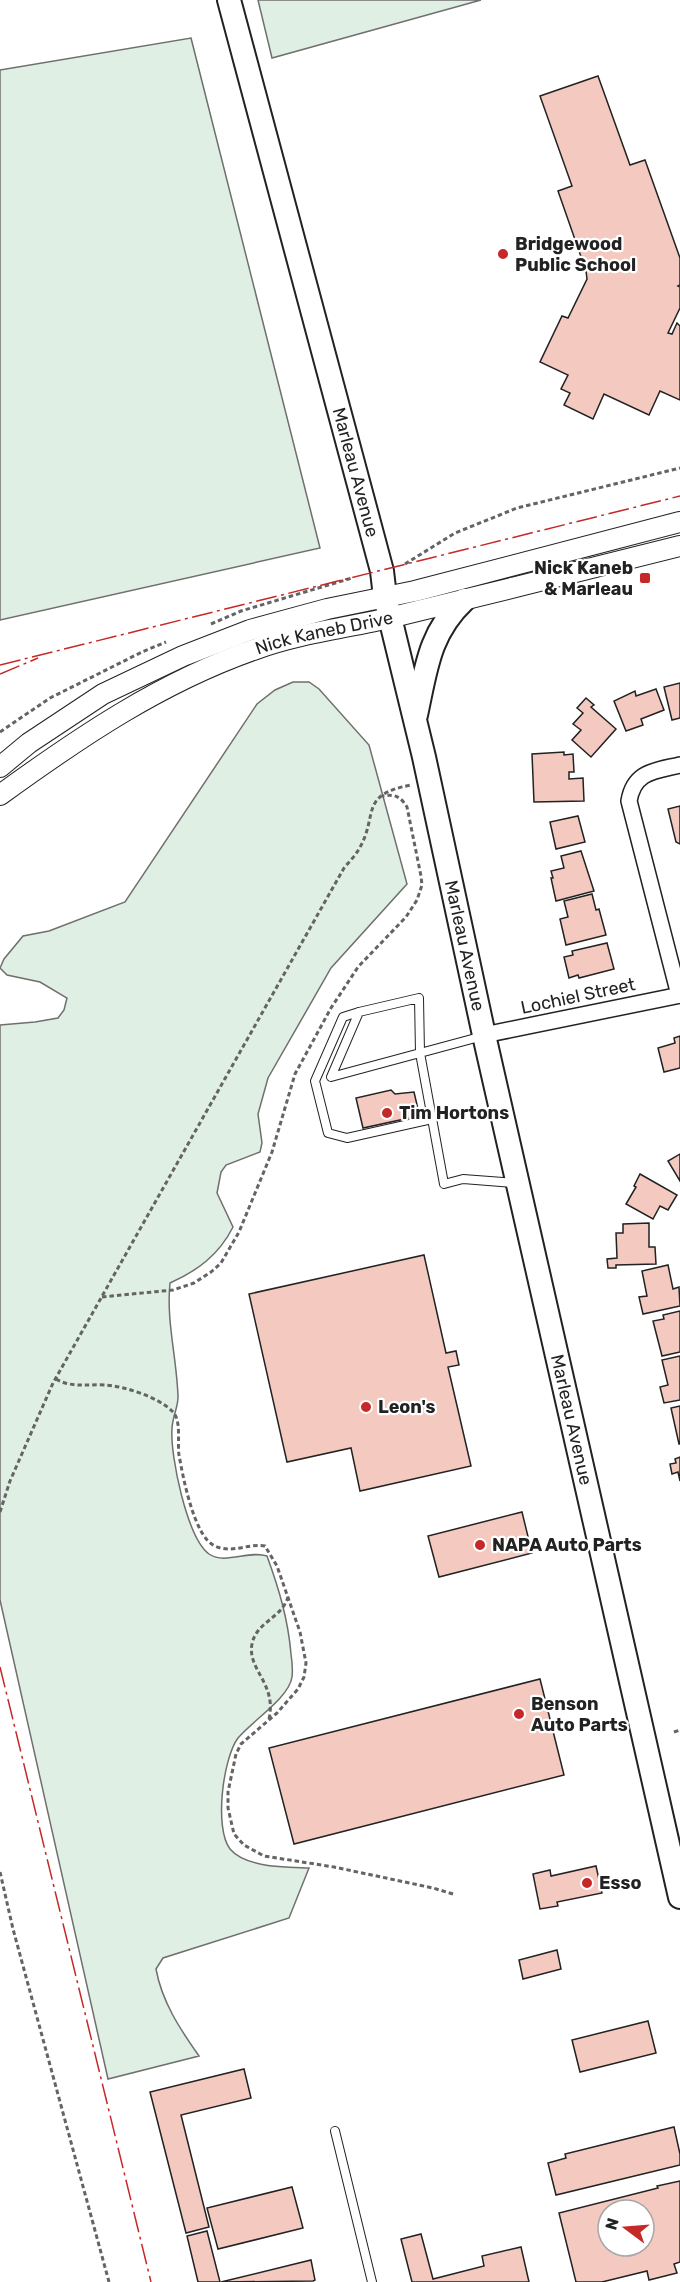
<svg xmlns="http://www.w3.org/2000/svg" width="680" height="2282" font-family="Rubik,sans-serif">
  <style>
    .green { fill: #e0efe3; stroke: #6f6f6f; stroke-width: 1.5 }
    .building { fill: #f3c9c0; stroke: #222; stroke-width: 1.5; fill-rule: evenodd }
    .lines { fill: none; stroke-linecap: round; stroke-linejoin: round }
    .service-casing { stroke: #222; stroke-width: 10 }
    .minor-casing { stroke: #222; stroke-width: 18 }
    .tertiary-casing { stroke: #222; stroke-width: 22 }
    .secondary-casing { stroke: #222; stroke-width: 26 }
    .path { stroke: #646464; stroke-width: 3; stroke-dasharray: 4.5 3; stroke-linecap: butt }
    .service { stroke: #fff; stroke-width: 8 }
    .minor { stroke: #fff; stroke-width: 15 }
    .tertiary { stroke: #fff; stroke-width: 20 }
    .secondary { stroke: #fff; stroke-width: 22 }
    .power { stroke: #c62828; stroke-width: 1.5; stroke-dasharray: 21 4.5 3 4.5; stroke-linecap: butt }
    .poi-dot { fill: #c62828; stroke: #fff; stroke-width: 2 }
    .labels { text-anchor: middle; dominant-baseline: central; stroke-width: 4.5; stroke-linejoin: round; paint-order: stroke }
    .poi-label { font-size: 18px; font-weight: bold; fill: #222; stroke: #fff; text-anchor: start }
    .street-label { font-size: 18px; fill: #222; stroke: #fff }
  </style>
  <rect width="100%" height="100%" fill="#fff"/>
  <g class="green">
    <polygon points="258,0 481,0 272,58"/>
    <polygon points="191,38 320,548 0,620 0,70"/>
    <path d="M293 682H309L319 689 369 745 407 884 331 968 268 1078 258 1114 262 1143 260 1152 226 1165 221 1172 217 1193 233 1227C219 1255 197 1271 170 1283 166 1321 177 1359 178 1397 178 1408 172 1418 172 1429 170 1455 187 1538 209 1554 225 1565 249 1550 267 1556 279 1589 288 1619 291 1654 292 1661 293 1669 292 1677 289 1698 252 1721 238 1738 223 1758 214 1828 230 1849 246 1868 287 1867 309 1868L289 1918 163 1958 156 1969C162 2002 180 2029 199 2056L108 2079 0 1600V1025L35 1022 58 1018 64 1010 67 998 40 982 7 975 0 968 4 959 23 936 49 931 125 902 257 704 275 690Z"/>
  </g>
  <g class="building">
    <polygon points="598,76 630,165 645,160 680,258 680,285 678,286 680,287 680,308 668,333 672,334 677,323 680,326 680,400 660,391 649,415 604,394 593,419 564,405 570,393 561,389 568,375 540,362 562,316 568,318 587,279 586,271 558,191 572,186 540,96"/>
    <polygon points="680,683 680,718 672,720 664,687"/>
    <polygon points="656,689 664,710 641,719 643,725 626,731 614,701 635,691 636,696"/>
    <polygon points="586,698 594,705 591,707 616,729 591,757 572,740 581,730 573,724 583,713 577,708"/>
    <polygon points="564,752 564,755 573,754 574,772 569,772 569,779 583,778 584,801 534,802 532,754"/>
    <polygon points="680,806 680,844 676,842 668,809"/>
    <polygon points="578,816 585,842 556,849 550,822"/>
    <polygon points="581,851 594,891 556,901 551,878 553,878 551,871 564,868 561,856"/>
    <polygon points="592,894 596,910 599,909 606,935 566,945 560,919 568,917 564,901"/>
    <polygon points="607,943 614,969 579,978 578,975 569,978 564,957 573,955 572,951"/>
    <polygon points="680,1036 680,1068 664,1072 658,1048 675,1043 674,1038"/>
    <polygon points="391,1090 395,1094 414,1092 418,1109 409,1118 363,1128 356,1098"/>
    <polygon points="680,1154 680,1181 668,1161"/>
    <polygon points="640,1174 677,1195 668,1210 660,1206 653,1219 626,1204 636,1187 634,1186"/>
    <polygon points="649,1223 649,1247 655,1247 656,1264 616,1265 616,1268 608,1268 607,1259 617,1258 616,1233 623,1233 623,1224"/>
    <polygon points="424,1255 446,1353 456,1351 459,1365 448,1367 471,1466 360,1491 351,1448 287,1462 249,1294"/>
    <polygon points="668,1265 673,1289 679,1287 680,1306 643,1314 639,1297 647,1296 642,1271"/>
    <polygon points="680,1311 680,1352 662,1356 653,1321 664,1319 663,1315"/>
    <polygon points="680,1356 680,1400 664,1403 660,1387 668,1385 662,1360"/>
    <polygon points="680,1406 680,1444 679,1444 671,1408"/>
    <polygon points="680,1457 680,1481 678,1472 672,1474 670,1464 676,1463 675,1459"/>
    <polygon points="522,1512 532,1553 439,1577 428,1536"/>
    <polygon points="540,1679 564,1775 294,1844 269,1748"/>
    <polygon points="596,1866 602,1893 557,1902 558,1906 540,1909 533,1874 550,1870 551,1876"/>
    <polygon points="557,1950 561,1969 523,1979 519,1960"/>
    <polygon points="648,2021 656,2053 580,2072 572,2040"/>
    <polygon points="244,2069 251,2098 181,2115 209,2227 186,2233 150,2092"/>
    <polygon points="674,2127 680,2154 680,2165 556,2195 548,2163 566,2158 565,2154"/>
    <path d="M680 2181V2262L674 2264 677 2273 649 2280 647 2271 602 2282H576L559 2213 658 2188 657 2186ZM608 2210H644V2246H608Z"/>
    <polygon points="292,2187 303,2228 218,2249 207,2208"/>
    <polygon points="207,2231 220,2282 198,2282 187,2236"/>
    <polygon points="421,2234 433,2279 484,2266 482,2256 521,2247 529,2282 412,2282 401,2239"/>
    <polygon points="311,2260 315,2280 313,2281 221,2282"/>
  </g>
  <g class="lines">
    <g class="service-casing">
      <g id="service">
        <polyline points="359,1012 343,1017 315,1081 328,1133 347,1138 432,1119"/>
        <polyline points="483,1036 420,1053 419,998 359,1012 331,1077 420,1053 444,1184 463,1179 515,1183"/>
        <polyline points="335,2131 372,2282"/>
      </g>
    </g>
    <g class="minor-casing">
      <g id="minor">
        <path d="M679 995 629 801C634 771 655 771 680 765"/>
        <polyline points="484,1035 680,995"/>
      </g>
    </g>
    <g class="tertiary-casing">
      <g id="tertiary">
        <polyline points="0,767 29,743 103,694 183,656 250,630 327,609 415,591 680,522"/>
        <path id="s1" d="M0 795C80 737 161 682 256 649 300 633 347 628 393 617 489 594 584 570 680 546"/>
      </g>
    </g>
    <g class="secondary-casing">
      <g id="secondary">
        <path id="s2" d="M229 0 382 571 385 597 424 757 484 1035 680 1897"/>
        <path d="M416 715C426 669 429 633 464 600"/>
      </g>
    </g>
    <g class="path">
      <polyline points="405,564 455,533 517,508 680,468"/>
      <polyline points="211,624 241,611 352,578"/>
      <polyline points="0,732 50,698 142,652 166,642"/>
      <path d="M102 1297 173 1290 194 1283 211 1272 221 1263 239 1232 272 1152 295 1074 331 1008 358 967 406 917 417 900 422 885 421 876 407 807C400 796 395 794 382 796"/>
      <path d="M56 1379C71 1388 87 1384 105 1385 124 1386 158 1397 172 1411 182 1420 177 1442 179 1455 183 1477 194 1537 215 1546 232 1554 248 1543 265 1546L277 1566 300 1632 306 1663 304 1677 298 1689 277 1713 241 1744 236 1754 228 1792V1808L234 1834 244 1845 264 1856 334 1867 433 1888 453 1894"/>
      <path d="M0 1512 10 1481 53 1383 344 868C349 862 355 856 359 849 379 815 358 795 411 785"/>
      <path d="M269 1719C277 1683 247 1670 252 1644 256 1622 282 1618 288 1597"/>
      <polyline points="674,1732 680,1730"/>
      <polyline points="0,1872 13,1929 109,2282"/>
    </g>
    <use href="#service" class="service"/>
    <use href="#minor" class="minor"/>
    <use href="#tertiary" class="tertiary"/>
    <use href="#secondary" class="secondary"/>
    <g class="power">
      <polyline points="0,665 680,496"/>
      <polyline points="0,674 38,658"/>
      <polyline points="0,1667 151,2282"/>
    </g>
  </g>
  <g class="poi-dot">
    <circle cx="503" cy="254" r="6"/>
    <rect x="639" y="572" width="12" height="12" rx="3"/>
    <circle cx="387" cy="1113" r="6"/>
    <circle cx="366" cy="1407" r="6"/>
    <circle cx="480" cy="1545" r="6"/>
    <circle cx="519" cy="1714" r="6"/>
    <circle cx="587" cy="1883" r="6"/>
  </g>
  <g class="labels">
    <g class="poi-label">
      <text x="515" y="244">Bridgewood<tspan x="515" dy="21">Public School</tspan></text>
      <text x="633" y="568" text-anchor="end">Nick Kaneb<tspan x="633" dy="21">&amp; Marleau</tspan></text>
      <text x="399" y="1113">Tim Hortons</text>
      <text x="378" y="1407">Leon's</text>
      <text x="492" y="1545">NAPA Auto Parts</text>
      <text x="531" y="1704">Benson<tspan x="531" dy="21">Auto Parts</tspan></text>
      <text x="599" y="1883">Esso</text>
    </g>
    <g class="street-label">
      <text stroke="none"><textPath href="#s2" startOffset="489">Marleau Avenue</textPath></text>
      <text stroke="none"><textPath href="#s1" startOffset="366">Nick Kaneb Drive</textPath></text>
      <text stroke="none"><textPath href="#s2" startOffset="975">Marleau Avenue</textPath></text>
      <text transform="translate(578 996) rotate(-12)">Lochiel Street</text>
      <text stroke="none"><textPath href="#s2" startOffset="1461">Marleau Avenue</textPath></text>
    </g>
  </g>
  <g transform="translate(626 2228) rotate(286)"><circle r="28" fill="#ffffff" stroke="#a7a7a7" stroke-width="1.5"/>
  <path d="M0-4.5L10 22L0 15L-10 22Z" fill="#c62828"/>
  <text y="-9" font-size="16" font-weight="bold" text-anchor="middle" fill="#222222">N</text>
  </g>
</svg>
